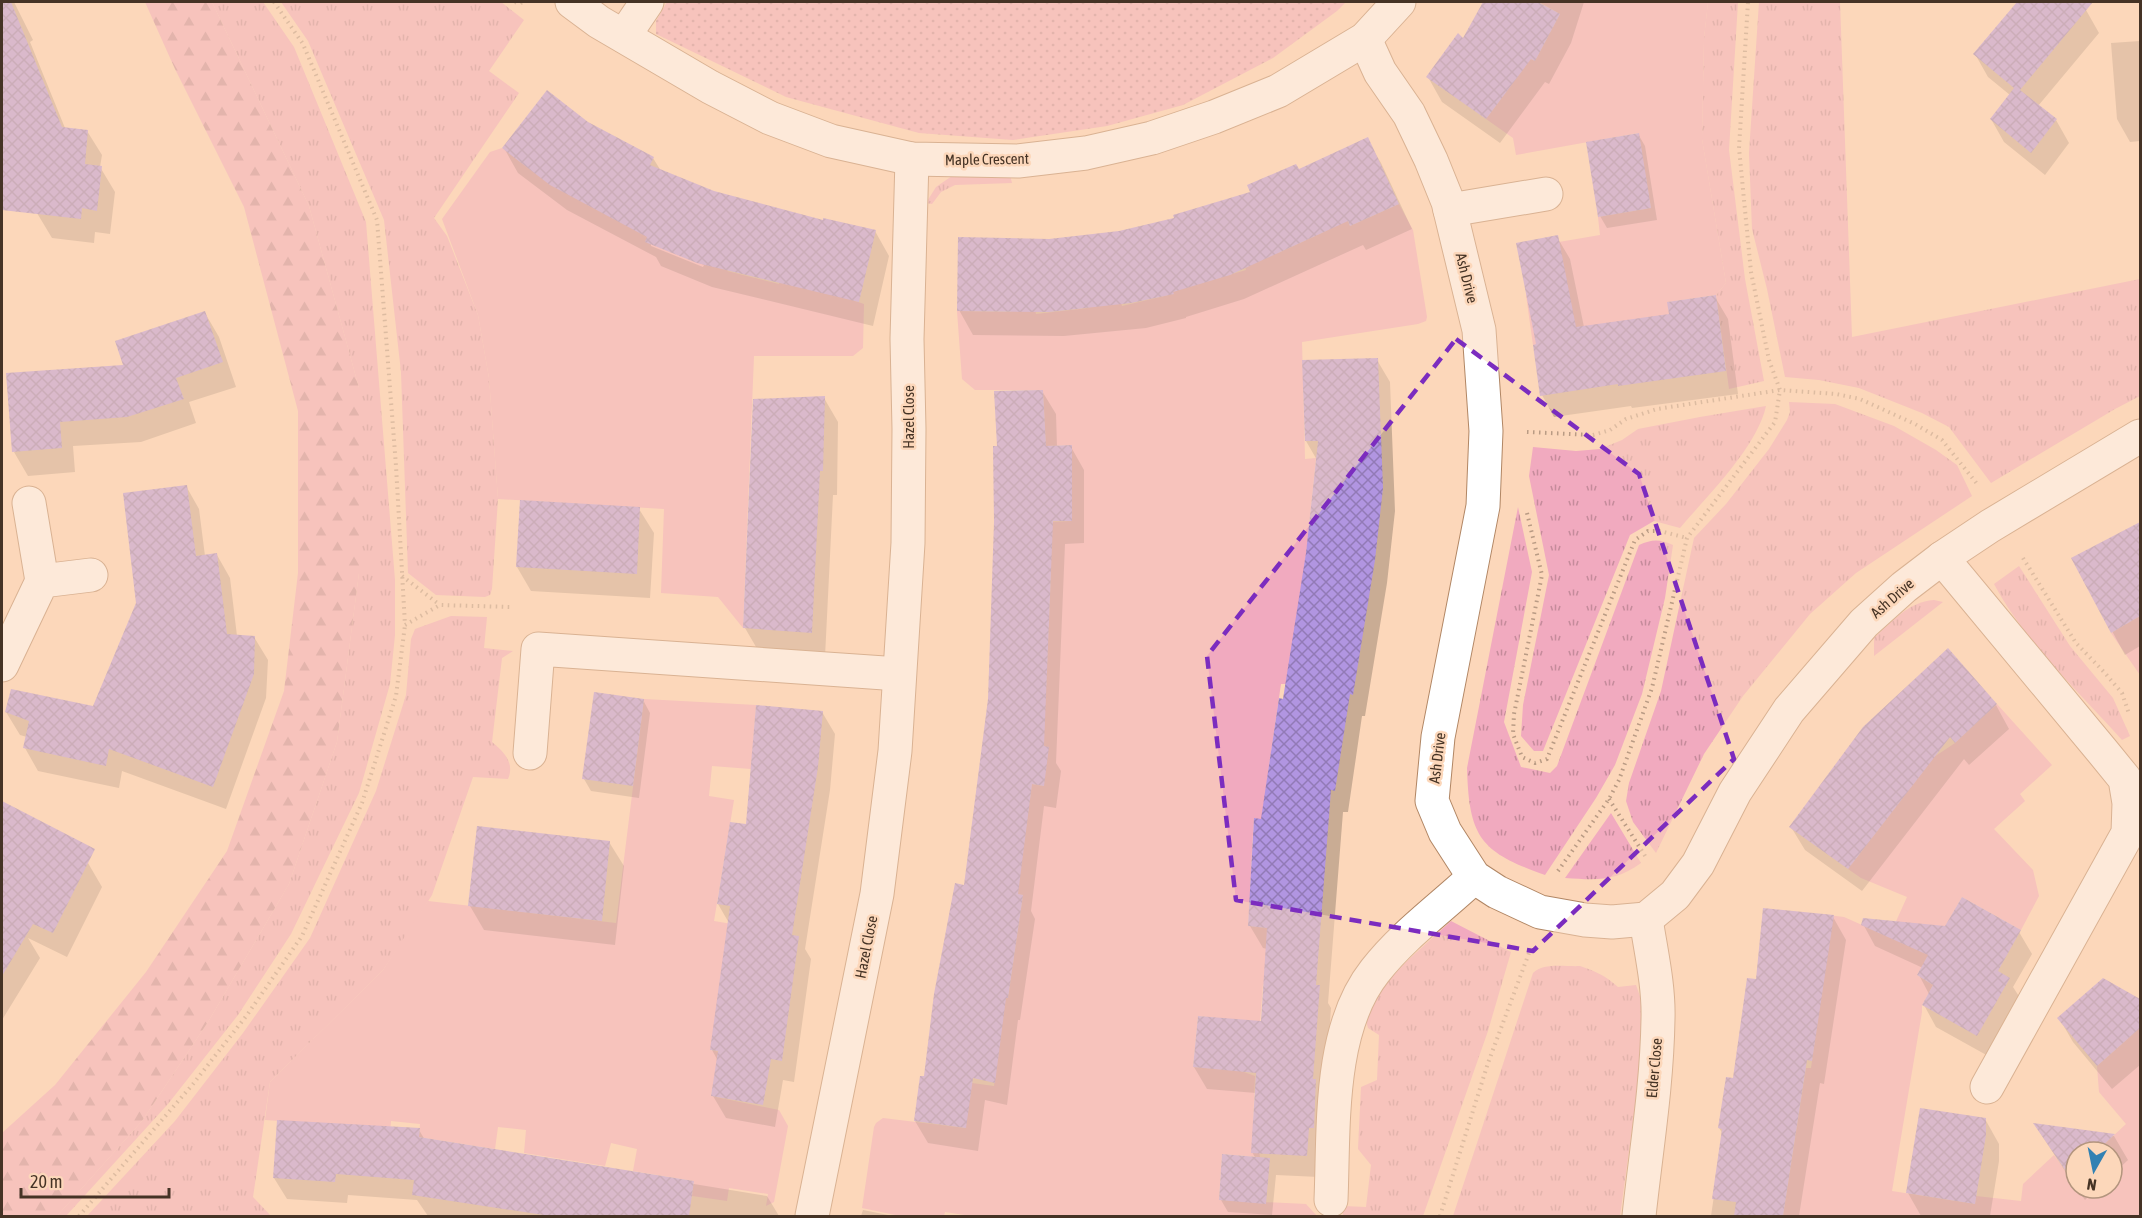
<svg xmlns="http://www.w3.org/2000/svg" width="2142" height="1218" font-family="'Asap Condensed',sans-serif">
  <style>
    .grass { fill: url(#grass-tufts) }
    .forest { fill: url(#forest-firs) }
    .park { fill: url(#park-dots) }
    .garden { fill: #f1aabf }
    .shadow { fill: #0003; fill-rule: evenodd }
    .building { fill: url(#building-cross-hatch) }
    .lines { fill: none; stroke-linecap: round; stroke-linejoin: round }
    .minor-casing { stroke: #b18664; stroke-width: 35 }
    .path { stroke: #b99b84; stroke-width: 4; stroke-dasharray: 1.5 4.5; stroke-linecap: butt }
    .minor { stroke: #fff; stroke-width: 33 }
    .marked { fill: none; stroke: #7b2cbf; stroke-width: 4.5; stroke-dasharray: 12 8; stroke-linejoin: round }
    .labels { text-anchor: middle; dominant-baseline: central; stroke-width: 5; stroke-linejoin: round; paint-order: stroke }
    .street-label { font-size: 15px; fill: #453325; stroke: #fcd7ba }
  </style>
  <defs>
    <pattern id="grass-tufts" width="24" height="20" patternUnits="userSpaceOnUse" patternTransform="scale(1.5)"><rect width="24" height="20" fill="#f1aabf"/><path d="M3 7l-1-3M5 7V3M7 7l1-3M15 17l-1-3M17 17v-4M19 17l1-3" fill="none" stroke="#c58b9b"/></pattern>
    <pattern id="forest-firs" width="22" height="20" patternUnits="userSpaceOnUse" patternTransform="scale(1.5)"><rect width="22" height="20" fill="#f1aabf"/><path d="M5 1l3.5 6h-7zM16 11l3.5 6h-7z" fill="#c58b9b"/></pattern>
    <pattern id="park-dots" width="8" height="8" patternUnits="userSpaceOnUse" patternTransform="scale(1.5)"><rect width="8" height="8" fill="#f1aabf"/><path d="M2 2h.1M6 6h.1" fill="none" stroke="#c58b9b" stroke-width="1.8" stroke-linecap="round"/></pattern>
    <pattern id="building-cross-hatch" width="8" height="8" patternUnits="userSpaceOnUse" patternTransform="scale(1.5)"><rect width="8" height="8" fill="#b195e1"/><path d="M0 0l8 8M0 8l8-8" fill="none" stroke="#927ab6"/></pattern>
  </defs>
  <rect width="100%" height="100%" fill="#fcd7ba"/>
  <g class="grass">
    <polygon points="212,2 263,2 294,47 366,222 395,580 395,635 390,684 359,793 291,934 238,1015 168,1104 66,1216 57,1216 142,1121 208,1022 289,884 337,742 359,573 359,388 309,206"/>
    <polygon points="281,2 501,2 524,20 489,71 519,93 434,218 447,236 478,315 489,378 498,499 492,589 490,595 485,597 436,595 408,573 401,372 384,220 308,41"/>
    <polygon points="1708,2 1738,2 1729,150 1745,279 1764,381 1729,389 1716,295 1726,283 1702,139 1704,38"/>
    <polygon points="1759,2 1840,2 1852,337 2140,279 2140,396 2115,409 1991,483 1949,427 1922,413 1859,388 1819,380 1785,377 1767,289 1752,229 1749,153"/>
    <polygon points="1009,171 1012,183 955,185 941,192 932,204 926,203 936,187 952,176"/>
    <polygon points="1789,402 1835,404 1894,426 1936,450 1957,465 1972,496 1856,573 1810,614 1743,696 1704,754 1656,853 1633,822 1626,801 1629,783 1661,691 1694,538 1726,504 1769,449 1787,420 1790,412"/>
    <path d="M1766 406C1757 447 1708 495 1680 528L1654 521 1630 535 1543 751H1534L1521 736 1523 705 1549 575 1529 476 1533 447 1576 451 1600 449 1622 440 1638 429 1700 417Z"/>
    <path d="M1518 507 1532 572 1504 722 1521 767 1550 773 1557 766 1639 545C1652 539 1660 539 1673 545L1665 598 1642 694 1615 765 1596 798 1545 875C1480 852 1469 837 1467 768Z"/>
    <path d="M2019 566 2070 646 2113 698 2130 736 2122 740C2077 690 2026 643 1994 584Z"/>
    <path d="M1934 600 1943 602 1874 656V638C1893 621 1908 602 1934 600Z"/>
    <path d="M451 616 487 617 484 648 513 651 502 658 492 742C504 752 515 763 508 779L473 777 432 895 410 930 383 970 270 1082 253 1197 271 1216H87L175 1121 243 1033 310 938 376 791 406 695 411 639 415 629Z"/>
    <path d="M1611 813 1641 863C1615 882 1596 880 1565 878Z"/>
    <polygon points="1451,921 1511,952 1488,1031 1423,1216 1343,1216 1343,1206 1366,1207 1371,1165 1358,1149 1361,1087 1377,1080 1379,1035 1368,1028 1365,1017 1382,987 1407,961"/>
    <path d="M1580 966C1595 971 1606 976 1618 987L1636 985 1642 1002 1640 1071 1620 1216H1453L1533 973C1544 962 1566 967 1580 966Z"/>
  </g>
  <polygon class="forest" points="145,2 212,2 309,206 359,388 359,573 337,742 289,884 208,1022 142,1121 57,1216 2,1216 2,1133 55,1085 146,972 227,851 284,691 298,573 298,411 244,207 175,69"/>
  <polygon class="park" points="667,2 1346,2 1337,11 1273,58 1183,105 1107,126 1013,140 919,133 786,97 656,34 656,21"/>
  <g class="garden">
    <polygon points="1542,2 1708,2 1704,38 1702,139 1726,283 1716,295 1668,302 1669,314 1598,335 1533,345 1526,295 1559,242 1600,235 1598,217 1651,208 1638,133 1516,155 1513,138 1486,119 1517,77 1512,49 1535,61 1560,14 1541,3"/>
    <polygon points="502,148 650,229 646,242 695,262 730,260 727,271 779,284 781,276 864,304 863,348 853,356 754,356 743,628 718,597 661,593 664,509 498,499 489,378 478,315 442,219 490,152"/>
    <path d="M1399 204 1413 230 1427 317 1426 321 1418 324 1302 342 1305 459 1316 458 1304 575 1286 684H1281L1267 780 1275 820 1254 819C1251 855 1251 890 1248 926L1268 928 1276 985 1263 984 1260 1023 1198 1016 1193 1067 1241 1071 1255 1076 1253 1123 1260 1157 1222 1154 1219 1200 1306 1204 1317 1216H971L945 1212 944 1216H900L862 1208 874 1127 876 1123 883 1118 965 1128 972 1083 994 1086 1000 1040 994 996 1008 998 1023 895 1017 894 1032 784 1043 786 1037 745 1046 688 1051 571 1049 522 1072 521 1071 445 1046 446 1043 390H975L962 379 957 311 1010 312 1033 300 1036 314 1088 308 1118 289 1122 306 1173 294 1170 277 1195 285 1246 270 1242 254 1278 253 1326 231 1341 206 1350 226Z"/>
    <polygon points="2140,616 2140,675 2111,633"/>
    <polygon points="644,699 756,705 751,769 712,766 709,796 734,800 714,921 750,927 710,1050 719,1052 711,1096 779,1110 788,1126 774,1202 766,1206 768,1194 729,1188 727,1201 692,1196 694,1181 633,1171 637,1149 611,1143 605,1166 524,1153 526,1130 498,1127 495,1149 419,1137 420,1124 391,1121 390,1133 339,1125 265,1120 270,1082 383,970 428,901 616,923"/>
    <polygon points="1997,704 2052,765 2020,794 2025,801 1994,829 2033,870 2039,896 2021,930 1962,897 1917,975 1933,985 1922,1005 1922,1012 1892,1191 1975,1204 1976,1196 2021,1201 2023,1184 2054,1155 2069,1176 2076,1171 2076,1188 2112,1188 2112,1152 2096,1152 2126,1124 2099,1092 2097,1066 2140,1028 2140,1216 1783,1216 1806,1068 1811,1068 1822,989 1819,914 1844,917 1889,937 1907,897 1861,878 1848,869 1934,757 1955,743"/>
  </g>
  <g class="shadow">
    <polygon points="2,2 14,2 33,40 30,42 65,128 87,131 102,155 100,167 115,192 110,234 95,232 94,243 52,238 37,213 2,124"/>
    <polygon points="1485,2 1584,2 1571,43 1549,84 1545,82 1500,143 1442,102 1428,77 1464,40"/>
    <polygon points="2019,2 2076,2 2086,10 2099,33 2038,106 2056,120 2069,143 2045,175 2004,142 1991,119 2010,95 1988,77 1975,54"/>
    <polygon points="2140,41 2140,141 2130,142 2117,119 2111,43"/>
    <path d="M587 123 653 158 661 171 714 192 824 222 875 231 889 256 873 326 712 287 661 266 656 257 567 210 518 173 504 148ZM651 243 704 265 703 267 651 246Z"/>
    <polygon points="1638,134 1645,146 1657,220 1607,228 1600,216"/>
    <polygon points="1367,139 1381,163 1412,229 1366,250 1363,245 1244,299 1186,317 1186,318 1146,328 1064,336 973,335 959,310 1050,240 1119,233 1176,219 1252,193"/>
    <polygon points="1557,237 1570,259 1584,327 1671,316 1715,297 1728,319 1738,394 1632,408 1631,406 1554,417 1542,395 1538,346"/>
    <polygon points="205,313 219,337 236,387 189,402 196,423 141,442 73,446 75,472 28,476 14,452"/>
    <polygon points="1377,360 1390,382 1395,511 1387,583 1365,716 1362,716 1348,812 1343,812 1328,1003 1331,1008 1319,1177 1276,1175 1272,1215 1228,1212 1221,1200 1256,1159 1252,1152 1256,1093 1207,1089 1194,1067 1262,1023 1267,949 1263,948 1250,926 1262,820 1285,701 1308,553 1317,460 1306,441"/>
    <polygon points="1042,391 1056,414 1057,447 1071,447 1084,470 1084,543 1065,544 1056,763 1061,771 1056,808 1044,806 1031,911 1035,919 1020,1020 1018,1020 1007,1105 985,1100 978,1151 928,1143 915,1121 965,887 990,699 998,447"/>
    <polygon points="824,398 838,422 837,495 833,495 825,657 759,652 745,628"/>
    <polygon points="186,486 199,509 205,556 217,555 230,578 237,636 254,637 268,660 266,698 226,809 122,771 119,788 38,771 25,748 27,737 20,735 6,712 94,707"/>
    <polygon points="639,509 654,533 650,598 531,591 517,567"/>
    <polygon points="2140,523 2140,646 2125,655 2073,559"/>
    <polygon points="1948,650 1996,705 2009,729 1969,765 1964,759 1862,891 1805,850 1791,827"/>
    <polygon points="643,700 650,713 639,798 591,791 584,779"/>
    <polygon points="822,712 835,734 830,790 805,949 811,959 794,1082 783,1080 775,1127 726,1118 713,1096 718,1061 712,1050 729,923 718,904 748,826"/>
    <polygon points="609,842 624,866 615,945 484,930 470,906"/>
    <polygon points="88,863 102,887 67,957 28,938 40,958 2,1020 2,920 15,928"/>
    <polygon points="1833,917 1846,940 1824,1084 1820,1083 1799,1216 1711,1216 1723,1134 1719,1128 1734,1080 1757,981"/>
    <polygon points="1863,924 2019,932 2032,954 2013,987 2022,1001 1990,1057 1936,1027 1924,1005 1929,994 1919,975 1923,968 1875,946"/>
    <polygon points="2103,979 2140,1001 2140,1065 2112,1089 2073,1042 2059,1018"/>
    <polygon points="1985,1119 1999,1144 1999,1161 1990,1216 1921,1216 1908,1193"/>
    <polygon points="2035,1125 2114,1136 2128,1160 2112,1175 2112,1152 2076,1152 2076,1188"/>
    <polygon points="419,1130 425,1140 767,1196 779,1216 428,1216 417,1200 348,1195 347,1203 287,1199 274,1178"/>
    <polygon points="2076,1188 2097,1188 2085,1200"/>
    <polygon points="863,1210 893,1216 861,1216"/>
  </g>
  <g class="building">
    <polygon points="2,2 11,2 62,127 88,130 85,164 102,166 97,211 82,208 81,219 2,210"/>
    <polygon points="1483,2 1538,2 1560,14 1535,61 1531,59 1486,119 1426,77 1458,33 1463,38"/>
    <polygon points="2017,2 2093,2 2020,90 2057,119 2031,153 1990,119 2014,88 1973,54"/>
    <polygon points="547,90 588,122 654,157 650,165 714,191 823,220 823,218 876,230 859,302 697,263 645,242 647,237 550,185 502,148"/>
    <polygon points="1639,133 1651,208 1598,217 1586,142"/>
    <polygon points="1368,137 1399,204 1350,226 1348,221 1230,275 1173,292 1174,294 1131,303 1049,312 957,311 958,237 1049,239 1119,231 1174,218 1173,215 1250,192 1247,185 1296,164 1299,169"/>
    <polygon points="1558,235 1576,327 1669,314 1667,302 1716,295 1726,371 1618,386 1618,384 1540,396 1533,345 1536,344 1516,243"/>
    <polygon points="205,311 223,362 176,378 184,399 127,417 60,422 62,448 12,452 6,373 123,365 115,341"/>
    <polygon points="1378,358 1383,488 1375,560 1353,695 1350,694 1335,791 1331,790 1316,985 1320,985 1313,1079 1316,1079 1314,1128 1309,1128 1307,1156 1251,1153 1256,1073 1193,1067 1198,1016 1261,1021 1267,928 1248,926 1254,818 1261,819 1279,698 1283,699 1306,553 1318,441 1305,441 1302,360"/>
    <polygon points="1043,390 1046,446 1072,445 1072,521 1053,521 1044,746 1049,747 1044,786 1032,784 1018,894 1023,895 1008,998 1006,998 995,1083 973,1078 966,1128 914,1121 920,1076 924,1076 934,994 955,883 964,885 988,699 994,522 993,446 997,446 994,391"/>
    <polygon points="825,396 823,471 820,471 812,633 743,628 753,399"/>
    <polygon points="187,485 196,556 217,553 227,634 255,636 254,674 213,787 109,749 106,766 23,748 29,721 5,712 11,689 93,706 136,603 123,493"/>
    <polygon points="520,500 640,507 637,574 516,567"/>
    <polygon points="2140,522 2140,616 2111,633 2071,558"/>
    <polygon points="1948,648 1997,704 1955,743 1950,737 1848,869 1789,827 1863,727"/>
    <polygon points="594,692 644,699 633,786 582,779"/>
    <polygon points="756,705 823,711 818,767 792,935 799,936 782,1061 771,1059 763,1105 711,1096 718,1051 710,1050 730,906 717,904 730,822 746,824"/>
    <polygon points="2,801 95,849 53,933 33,924 2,976"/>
    <polygon points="477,826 610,841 602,921 468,906"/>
    <polygon points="1962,897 2021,930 1998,971 2010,978 1977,1036 1922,1005 1933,985 1917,975 1928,955 1861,925 1863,918 1945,926"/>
    <polygon points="1763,908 1834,915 1812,1061 1807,1060 1783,1216 1734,1216 1736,1202 1712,1199 1722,1129 1718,1128 1726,1077 1733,1078 1747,978 1756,979"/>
    <polygon points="2103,978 2140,999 2140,1028 2097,1066 2057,1018"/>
    <polygon points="1920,1108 1986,1118 1986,1135 1975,1204 1906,1193"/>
    <polygon points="277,1120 420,1128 419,1137 694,1181 689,1216 550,1216 412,1195 414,1180 336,1174 335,1182 273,1178"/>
    <polygon points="2033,1123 2115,1134 2096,1152 2076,1152 2076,1171 2070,1177"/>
    <polygon points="1222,1154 1270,1158 1266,1204 1219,1200"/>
  </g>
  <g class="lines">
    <g class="minor-casing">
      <g id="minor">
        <polyline points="572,2 599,22 710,87 770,118 831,141 912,159 1018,161 1086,153 1152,138 1214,117 1278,91 1365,39 1399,2"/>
        <polyline points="624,36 647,2"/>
        <polyline points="1365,39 1380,72 1409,114 1431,160 1448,202 1479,330 1486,431 1483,506 1438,737 1432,801 1445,832 1474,877 1497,892 1540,912 1585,920 1612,922 1646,919 1675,895 1698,864 1735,792 1789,710 1864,623 1904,587 1942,558 1990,526 2140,436"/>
        <polyline points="1450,210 1546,194"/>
        <polyline points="29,503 42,581"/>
        <polyline points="1942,558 2103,752 2125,779 2129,803 2128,833 1987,1087"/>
        <polyline points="2,665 42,581 91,575"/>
        <polyline points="530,753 538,649 899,674"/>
        <path d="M1331 1200C1334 1128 1328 1030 1375 971 1403 935 1441 908 1474 877"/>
        <polyline points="812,1216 877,894 895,751 908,543 909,429 907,339 912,159"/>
        <path d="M1639 1216C1646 1151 1657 1085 1658 1019 1659 986 1651 952 1646 919"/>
      </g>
    </g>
    <g class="path">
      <polyline points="274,2 303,44 377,220 396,466 405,625 440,605 511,607"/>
      <polyline points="515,2 520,4 522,2"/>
      <polyline points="1527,432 1593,435 1610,430 1626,419 1657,409 1780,390 1836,394 1860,399 1915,424 1942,440 1978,485"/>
      <polyline points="1527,513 1542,575 1514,714 1513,734 1522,757 1535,763 1547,759 1635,540 1648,531 1660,531 1687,538"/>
      <polyline points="2023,558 2076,643 2104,672 2122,693 2129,714"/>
      <polyline points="402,576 440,605"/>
      <polyline points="1609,799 1647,859"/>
      <polyline points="1558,871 1609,799 1619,780 1652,688 1687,538 1775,422 1780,390 1769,360 1751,272 1739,148 1748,2"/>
      <polyline points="79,1216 193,1084 247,1015 302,936 362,803 396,696 405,625"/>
      <polyline points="1440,1216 1488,1063 1529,953"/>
    </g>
    <use href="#minor" class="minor"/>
  </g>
  <path d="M0 0H2142V1218H0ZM1456 339 1639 474 1734 759 1533 951 1236 900 1207 656Z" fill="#fcd7ba" fill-opacity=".55" fill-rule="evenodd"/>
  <path class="marked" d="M1456 339 1639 474 1734 759 1533 951 1236 900 1207 656Z"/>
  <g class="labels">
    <g class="street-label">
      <text transform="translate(987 159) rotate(-1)">Maple Crescent</text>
      <text transform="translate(1467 278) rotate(76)">Ash Drive</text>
      <text transform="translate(908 417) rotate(-90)">Hazel Close</text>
      <text transform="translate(1892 598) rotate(-41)">Ash Drive</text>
      <text transform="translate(1437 758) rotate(-83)">Ash Drive</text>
      <text transform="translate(866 947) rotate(-79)">Hazel Close</text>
      <text transform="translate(1654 1068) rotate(-85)">Elder Close</text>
    </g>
  </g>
  <rect width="2142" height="1218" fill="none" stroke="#453325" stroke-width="6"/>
  <g transform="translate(2094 1170) rotate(189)"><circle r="28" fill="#fcd7ba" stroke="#b3957e" stroke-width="1.5"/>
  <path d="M0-4.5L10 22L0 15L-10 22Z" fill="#3281b3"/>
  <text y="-9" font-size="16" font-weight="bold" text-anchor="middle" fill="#453325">N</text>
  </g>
  <path d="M21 1188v9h148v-9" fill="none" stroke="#453325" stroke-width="3"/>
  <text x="30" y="1188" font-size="18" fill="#453325" stroke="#fcd7ba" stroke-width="4.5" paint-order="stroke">20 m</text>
</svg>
